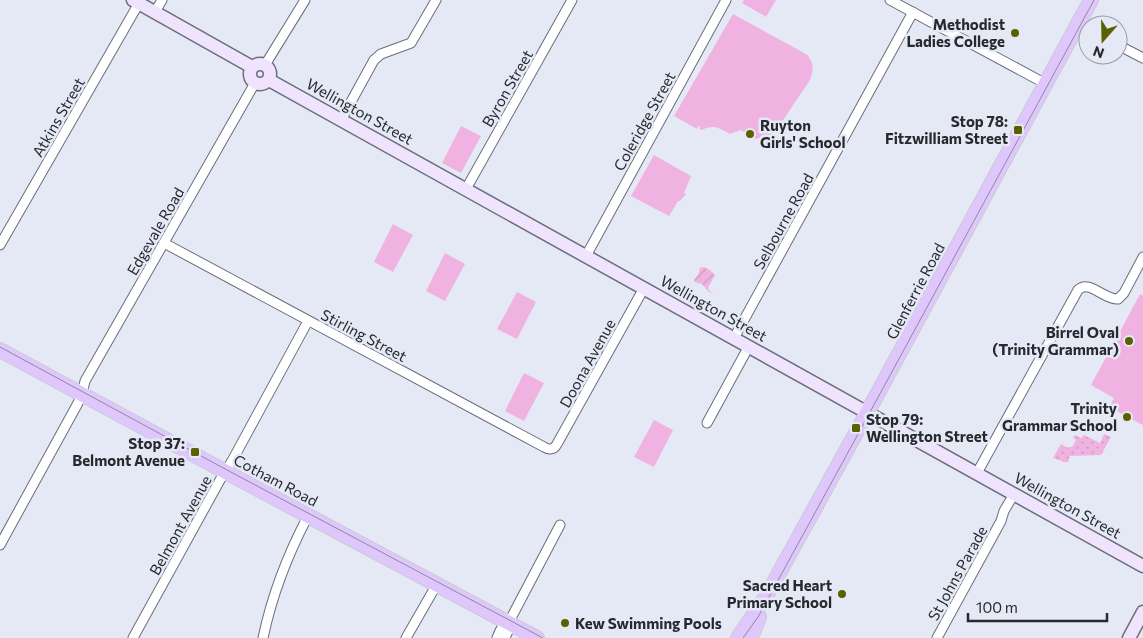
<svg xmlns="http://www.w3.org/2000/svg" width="1143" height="638" font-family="Commissioner,sans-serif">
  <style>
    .grass { fill: #f0b3e1 }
    .park { fill: url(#park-dots) }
    .garden { fill: url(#garden-furrows) }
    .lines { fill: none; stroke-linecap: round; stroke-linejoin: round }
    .street-casing { stroke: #6b6e7a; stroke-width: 11 }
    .secondary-casing { stroke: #6b6e7a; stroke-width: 15 }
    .primary-casing { stroke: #cbcccd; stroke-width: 16 }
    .street { stroke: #fff; stroke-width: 9 }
    .secondary { stroke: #efe3fe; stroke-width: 12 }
    .primary { stroke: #dfc7fd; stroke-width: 14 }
    .tram { stroke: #8b8d96; stroke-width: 1 }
    .poi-dot { fill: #596100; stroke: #e5e9f6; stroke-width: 2 }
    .labels { text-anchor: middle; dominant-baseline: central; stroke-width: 5; stroke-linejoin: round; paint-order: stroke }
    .poi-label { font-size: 15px; font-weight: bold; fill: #28292e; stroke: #e5e9f6; text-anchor: end }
    .street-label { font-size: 15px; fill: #28292e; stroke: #e5e9f6 }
  </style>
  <defs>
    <pattern id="park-dots" width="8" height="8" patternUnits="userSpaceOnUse" patternTransform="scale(1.25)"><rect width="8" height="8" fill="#f0b3e1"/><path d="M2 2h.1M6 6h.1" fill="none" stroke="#ce9ac1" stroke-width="1.8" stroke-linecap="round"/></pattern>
    <pattern id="garden-furrows" width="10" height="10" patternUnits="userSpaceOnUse" patternTransform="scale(1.25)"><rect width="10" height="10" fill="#f0b3e1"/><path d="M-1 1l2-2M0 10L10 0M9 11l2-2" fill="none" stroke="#ce9ac1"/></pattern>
  </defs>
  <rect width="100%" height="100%" fill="#e5e9f6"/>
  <g class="grass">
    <polygon points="744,0 776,0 766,17 742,3"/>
    <path d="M733 14 806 54C814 61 814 70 810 80L777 129 770 135 756 139 741 130 730 134C719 128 714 124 702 130L700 129V127L698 126 697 129 674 116Z"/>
    <polygon points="461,126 481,136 461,173 442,163"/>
    <polygon points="654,155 691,176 684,193 686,194 680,201 678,201 669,216 631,196"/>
    <polygon points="393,224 413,235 393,272 374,262"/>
    <polygon points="445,253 465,264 445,301 426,291"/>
    <polygon points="517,292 536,302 517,339 497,329"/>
    <polygon points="1140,294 1143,296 1143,425 1109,407 1114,398 1091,385"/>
    <polygon points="524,373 544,383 524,421 505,411"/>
    <polygon points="654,420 673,430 654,467 634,457"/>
  </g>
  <polygon class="park" points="1104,434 1111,437 1101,455 1070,456 1068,462 1064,462 1053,458 1061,444 1068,448 1069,447 1072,447 1076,440 1073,438 1075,435 1081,438 1084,435 1100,443"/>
  <polygon class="garden" points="704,267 710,270 715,275 708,288 709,291 714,293 709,292 702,284 695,282 694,280 698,275 700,268"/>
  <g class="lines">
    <g class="street-casing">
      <g id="street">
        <polyline points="890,0 1046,84"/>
        <polyline points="155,12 162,0"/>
        <polyline points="1118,45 1143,58"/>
        <polyline points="265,65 305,0"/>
        <polyline points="341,120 374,60 381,54 411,43 418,31 436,0"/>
        <polyline points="466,189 572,0"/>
        <path d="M164 243 544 447C549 450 554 450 557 444L644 288"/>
        <polyline points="0,245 139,3"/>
        <polyline points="586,256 726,0"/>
        <polyline points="734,338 913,12"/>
        <polyline points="707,423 749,346"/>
        <path d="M977 473 1078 290C1089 279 1104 300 1118 299L1124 293 1143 257"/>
        <polyline points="0,545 78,403 82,394 85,381 255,83"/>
        <polyline points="133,638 220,480 232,461 308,321"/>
        <path d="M263 638C272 595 288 554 308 516"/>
        <polyline points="406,638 437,584"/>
        <path d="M497 638C499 632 502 624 509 622L560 525"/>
        <polyline points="505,638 509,629 509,622"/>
        <polyline points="937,638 1001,521 1004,511 1014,494"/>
      </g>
    </g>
    <g class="secondary-casing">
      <g id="secondary">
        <polyline points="133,0 252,67"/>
        <circle cx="260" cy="74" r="10"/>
        <polyline points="269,80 1143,566"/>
        <polyline points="1129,638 1143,612"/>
      </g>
    </g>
    <g class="primary-casing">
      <g id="primary">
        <polyline points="0,350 226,472 537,638"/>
        <polyline points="738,638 767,595 867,413 1091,0"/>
        <polyline points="751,638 759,617"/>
      </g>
    </g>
    <use href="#street" class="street"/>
    <use href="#secondary" class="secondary"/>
    <use href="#primary" class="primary"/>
    <g class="tram">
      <polyline points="0,347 227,470 543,638"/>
      <polyline points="743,638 758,617 869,414 1094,0"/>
    </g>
  </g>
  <g class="poi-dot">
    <circle cx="1015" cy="33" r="5"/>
    <rect x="1013" y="125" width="10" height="10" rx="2.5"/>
    <circle cx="750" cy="134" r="5"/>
    <circle cx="1129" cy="341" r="5"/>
    <circle cx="1127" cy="417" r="5"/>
    <rect x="851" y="423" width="10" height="10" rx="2.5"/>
    <rect x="190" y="447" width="10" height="10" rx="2.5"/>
    <circle cx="842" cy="594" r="5"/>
    <circle cx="565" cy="623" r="5"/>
  </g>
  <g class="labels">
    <g class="poi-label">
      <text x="1005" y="24">Methodist<tspan x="1005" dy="17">Ladies College</tspan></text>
      <text x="1008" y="121">Stop 78:<tspan x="1008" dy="17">Fitzwilliam Street</tspan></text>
      <text x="760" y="125" text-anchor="start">Ruyton<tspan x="760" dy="17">Girls' School</tspan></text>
      <text x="1119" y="332">Birrel Oval<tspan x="1119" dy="17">(Trinity Grammar)</tspan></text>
      <text x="1117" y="408">Trinity<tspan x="1117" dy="17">Grammar School</tspan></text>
      <text x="866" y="419" text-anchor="start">Stop 79:<tspan x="866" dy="17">Wellington Street</tspan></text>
      <text x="185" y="443">Stop 37:<tspan x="185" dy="17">Belmont Avenue</tspan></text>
      <text x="832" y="585">Sacred Heart<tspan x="832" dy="17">Primary School</tspan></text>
      <text x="575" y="623" text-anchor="start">Kew Swimming Pools</text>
    </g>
    <g class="street-label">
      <text transform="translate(507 88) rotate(-60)">Byron Street</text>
      <text transform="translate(360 111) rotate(29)">Wellington Street</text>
      <text transform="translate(58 117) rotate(-60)">Atkins Street</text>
      <text transform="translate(644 121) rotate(-61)">Coleridge Street</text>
      <text transform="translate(783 221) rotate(-61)">Selbourne Road</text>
      <text transform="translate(155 231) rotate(-60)">Edgevale Road</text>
      <text transform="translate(915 291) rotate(-62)">Glenferrie Road</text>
      <text transform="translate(714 308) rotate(29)">Wellington Street</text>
      <text transform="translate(364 335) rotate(28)">Stirling Street</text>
      <text transform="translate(587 363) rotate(-61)">Doona Avenue</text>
      <text transform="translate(276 480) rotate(28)">Cotham Road</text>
      <text transform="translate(1068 505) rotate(29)">Wellington Street</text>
      <text transform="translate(180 525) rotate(-61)">Belmont Avenue</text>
      <text transform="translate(957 573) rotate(-61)">St Johns Parade</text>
    </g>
  </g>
  <g transform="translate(1103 40) rotate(200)"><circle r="24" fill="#e5e9f6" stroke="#999ca6"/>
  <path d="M0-4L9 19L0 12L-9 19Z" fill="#596100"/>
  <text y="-8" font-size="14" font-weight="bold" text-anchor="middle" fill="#28292e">N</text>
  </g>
  <path d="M968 613v8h139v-8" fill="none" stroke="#28292e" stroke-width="2.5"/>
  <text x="976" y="613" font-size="15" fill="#28292e" stroke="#e5e9f6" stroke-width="4" paint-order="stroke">100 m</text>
</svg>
